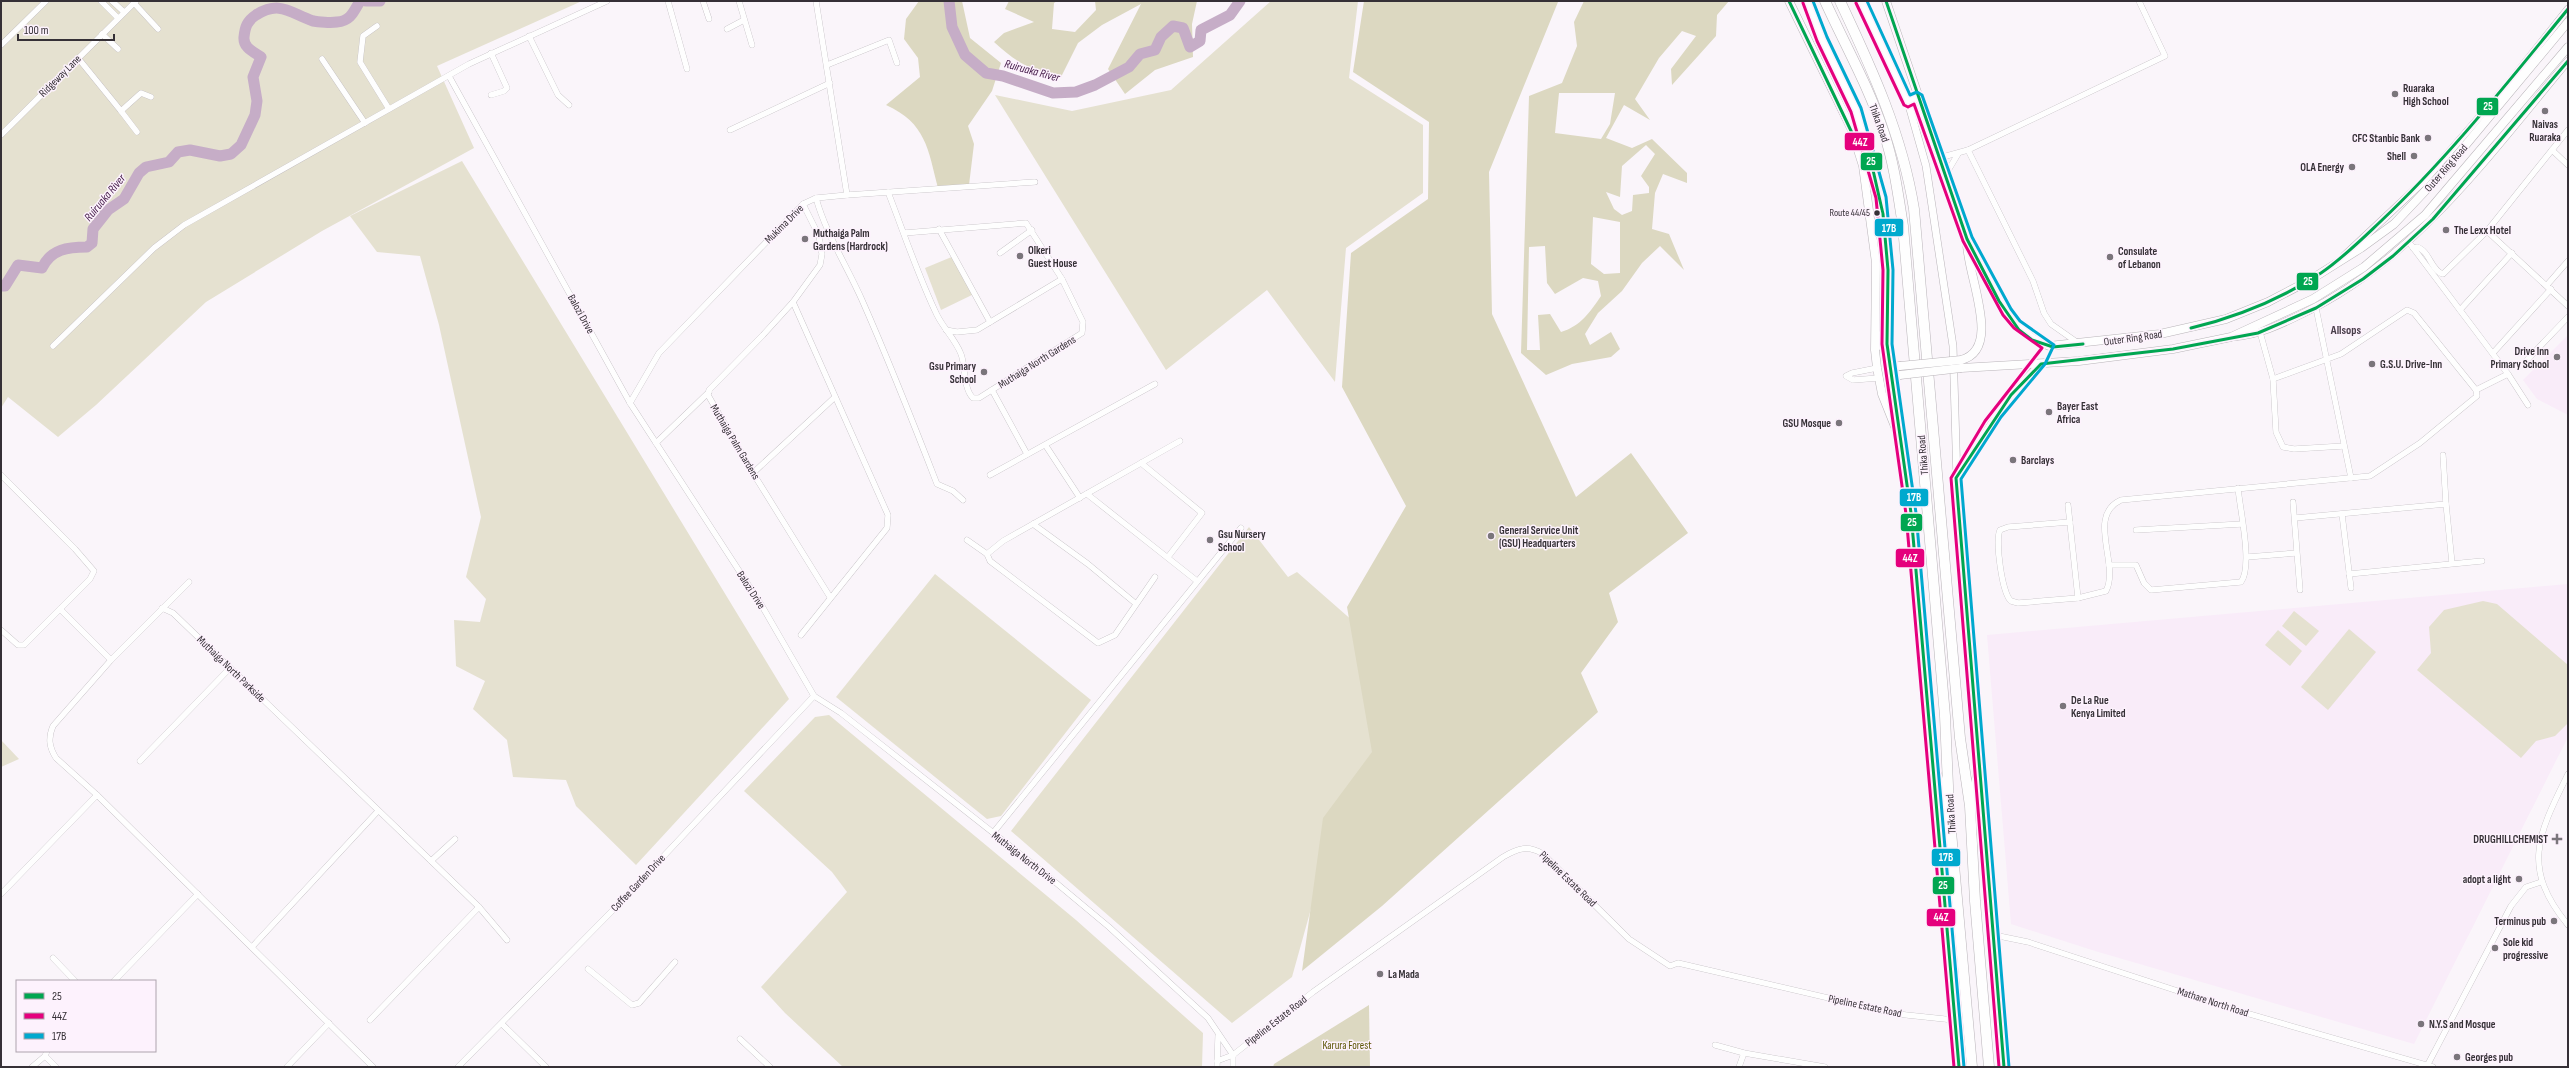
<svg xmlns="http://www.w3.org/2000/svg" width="2569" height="1068" font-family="'Sofia Sans Condensed',sans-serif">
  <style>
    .built { fill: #f9ecf9 }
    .green { fill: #e5e1d0 }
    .forest { fill: #dcd8c1; fill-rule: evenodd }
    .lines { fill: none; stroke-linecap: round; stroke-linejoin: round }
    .river { stroke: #c6adc7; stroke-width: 11 }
    .street-casing { stroke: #b9b4b9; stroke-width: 6 }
    .secondary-casing { stroke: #b9b4b9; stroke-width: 8 }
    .primary-casing { stroke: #b9b4b9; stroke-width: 9 }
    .highway-casing { stroke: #b9b4b9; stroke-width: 11 }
    .street { stroke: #fefefe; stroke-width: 5.5 }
    .secondary { stroke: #fefefe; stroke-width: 7 }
    .primary { stroke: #fefefe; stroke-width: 8 }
    .highway { stroke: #fefefe; stroke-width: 10 }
    .primary-bridge-casing { stroke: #b9b4b9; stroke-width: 9; stroke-linecap: butt }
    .primary-bridge { stroke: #fefefe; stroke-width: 8 }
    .bus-1-casing { stroke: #fdf2fd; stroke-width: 6 }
    .bus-2-casing { stroke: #fdf2fd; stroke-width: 6 }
    .bus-3-casing { stroke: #fdf2fd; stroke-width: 6 }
    .bus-1 { stroke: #00a651; stroke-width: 3 }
    .bus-2 { stroke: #e5007d; stroke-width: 3 }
    .bus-3 { stroke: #00a9ce; stroke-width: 3 }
    .poi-dot { fill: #7a757b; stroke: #fdf2fd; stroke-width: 1.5 }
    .bus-dot { fill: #353036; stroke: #fdf2fd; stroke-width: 1.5 }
    .labels { text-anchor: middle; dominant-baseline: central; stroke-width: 3; stroke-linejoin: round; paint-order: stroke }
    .bus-label { font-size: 10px; fill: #353036; stroke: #fdf2fd; text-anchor: end }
    .street-label { font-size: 11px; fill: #353036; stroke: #fdf2fd }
    .poi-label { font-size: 11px; font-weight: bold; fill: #353036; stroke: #fdf2fd; text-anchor: start }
    .park-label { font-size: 11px; fill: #5b5503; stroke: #fdf2fd }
    .water-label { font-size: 12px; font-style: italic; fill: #441b49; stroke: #fdf2fd }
    .neighbourhood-label { font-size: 12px; font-weight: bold; fill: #493f4a; stroke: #fdf2fd }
    .line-badge { stroke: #fdf2fd; stroke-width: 1.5 }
    .badge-label { font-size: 11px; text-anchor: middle; font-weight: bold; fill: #fff }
  </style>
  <rect width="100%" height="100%" fill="#faf5fa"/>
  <g class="built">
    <polygon points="2568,335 2568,415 2537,399 2523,380"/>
    <polygon points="2568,584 2568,737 2414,1044 2095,951 2011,924 1987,635"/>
  </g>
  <g class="green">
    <polygon points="1,1 582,1 437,66 474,148 322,231 206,302 96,405 58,437 8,397 1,408"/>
    <polygon points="1271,1 1358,1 1349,78 1423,125 1423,193 1346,248 1335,382 1267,290 1166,370 995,95 1072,111 1171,90"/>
    <polygon points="462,161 789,699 636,865 576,806 566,780 513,777 507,740 473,709 485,681 456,666 454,620 480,622 486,599 466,577 481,517 439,325 420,256 377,252 350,216"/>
    <polygon points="954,256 974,294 941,310 925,268"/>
    <polygon points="1249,527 1288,577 1297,572 1444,701 1324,862 1292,977 1232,1023 1011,831"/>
    <polygon points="935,574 1091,700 1001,816 987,819 836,697"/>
    <polygon points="2483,601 2497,604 2568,665 2568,723 2555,736 2536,741 2521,758 2417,670 2431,653 2429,627 2444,610"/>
    <polygon points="2294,611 2319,631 2306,646 2282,626"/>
    <polygon points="2349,629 2376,652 2328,710 2301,687"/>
    <polygon points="2278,630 2302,651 2290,666 2265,645"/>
    <polygon points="829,715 1076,920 1203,1033 1202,1067 843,1067 785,1013 761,987 847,892 832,872 744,791 815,717"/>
    <polygon points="1,740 19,759 1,767"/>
  </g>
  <g class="forest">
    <path d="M919 1H962L970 38 1001 63 992 91 968 126 974 144 969 185 938 188C928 149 926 123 886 105L920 77 918 58 904 39 906 19Z"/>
    <path d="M1009 1H1057L1054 3 1052 29 1075 32 1096 10 1095 1H1197L1192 24 1193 57 1155 70 1125 94 1108 69 1141 4 1102 25 1078 43 1061 77C1030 70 1017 63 994 42L1004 33 1034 22 1005 9Z"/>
    <polygon points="1364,1 1558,2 1489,172 1492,314 1576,497 1631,453 1688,533 1609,593 1618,622 1581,673 1598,712 1382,906 1302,971 1323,818 1372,752 1347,607 1406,506 1342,387 1351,253 1428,199 1429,122 1353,72"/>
    <path d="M1584 1H1729L1717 15 1716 36 1672 85 1671 69 1696 36 1682 31 1659 58 1635 99 1650 120 1624 105 1606 138 1632 148 1652 139 1687 173V183L1663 174 1655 193 1652 229 1669 234 1684 270 1660 246 1642 263 1622 291 1598 313 1585 334 1590 345 1611 332 1620 349 1611 357 1572 364 1546 375 1521 353 1529 96 1562 83 1577 46 1574 22ZM1559 93H1615L1610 124 1601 139 1555 133ZM1646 145 1655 154 1641 176 1649 187V193L1633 195 1632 211 1622 215 1614 209 1606 192 1620 197 1622 166ZM1593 217 1620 222V273L1604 274 1591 264ZM1545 246 1547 283 1555 294 1583 278 1598 281 1601 296C1590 312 1581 326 1561 332L1550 314 1538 315 1540 350H1527L1529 247Z"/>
    <polygon points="1369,1005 1370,1067 1273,1067 1274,1064"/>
  </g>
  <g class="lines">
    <g class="river">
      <polyline points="366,1 380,1"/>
      <polyline points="949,1 952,27 965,55 986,73 1003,76 1053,93 1076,92 1095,85 1129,67 1140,54 1155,50 1161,37 1173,26 1183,28 1190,47 1200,41 1201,30 1230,15 1240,1"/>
      <path d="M1 286H5L18 265 42 268C51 249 68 247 87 247L92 243 93 229 108 210 124 199 139 173 146 167 169 162 178 152 190 150 220 156 231 154 241 145 255 115 257 101 253 77 261 57C254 52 243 48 244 37 245 27 247 21 256 15 280 0 290 13 313 21 318 22 331 23 337 22 351 21 354 11 360 1"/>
    </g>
    <g class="street-casing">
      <g id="street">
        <polyline points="101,1 118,18"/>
        <polyline points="112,1 124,12"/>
        <polyline points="668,1 687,69"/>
        <polyline points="703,1 709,19"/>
        <polyline points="739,1 752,45"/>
        <polyline points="816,1 847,195"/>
        <polyline points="134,3 158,29"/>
        <polyline points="377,26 363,36 360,62 389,109"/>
        <polyline points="727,29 744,20"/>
        <polyline points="102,34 118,49"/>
        <polyline points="529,36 558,95 569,105"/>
        <polyline points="1,45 46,1"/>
        <polyline points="491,53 507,88 504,91 491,95"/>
        <polyline points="78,58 121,111 141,93 151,97"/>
        <polyline points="322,59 365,123"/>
        <polyline points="827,65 889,40 897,63"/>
        <polyline points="449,76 630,403 762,606 814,696 841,713 1043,872 1109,927 1208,1018 1233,1055"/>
        <polyline points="121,111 137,132"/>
        <polyline points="730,130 830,83"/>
        <polyline points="1,135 136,1"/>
        <polyline points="1968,150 2033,281 2044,313 2051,324 2078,343"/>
        <polyline points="2552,150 2568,165"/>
        <polyline points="1939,158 1968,150 2165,56 2139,1"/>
        <polyline points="1946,174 1958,154"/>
        <path d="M888 192C904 233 918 276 937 315 944 329 955 339 961 354 966 367 963 388 973 398H979L1082 333 1083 322 1062 279 1026 223 904 233"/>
        <path d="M816 198C826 234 847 266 862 300 889 361 913 422 937 484L953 491 963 500"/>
        <polyline points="803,204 819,236 822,254 820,265 793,302 763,335 709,390 708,395 753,473 830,597"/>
        <polyline points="939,229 990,322"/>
        <polyline points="2487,231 2568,306"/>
        <polyline points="2411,245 2508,374 2528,405"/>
        <path d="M2413 248 2417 247C2430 251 2431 271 2443 274L2487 231 2568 130"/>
        <polyline points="1000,253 1032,230"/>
        <polyline points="2547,285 2568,261"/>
        <polyline points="793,302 888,515 887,528 801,635"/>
        <polyline points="2316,308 2351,478"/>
        <polyline points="2460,310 2512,253"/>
        <polyline points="946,330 957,332 977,330 1062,279"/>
        <polyline points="53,346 154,248 184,225 469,64 607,1"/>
        <polyline points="2493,353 2551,289"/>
        <polyline points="2525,362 2568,317"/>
        <polyline points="1877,368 1852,373 1846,376 1853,380 1879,378"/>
        <polyline points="2273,379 2276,432 2283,447 2294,449 2344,446"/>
        <polyline points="992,390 1027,454"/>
        <polyline points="2476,390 2508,374"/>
        <polyline points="630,403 659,353 803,204 816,198 847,195 1035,182"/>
        <polyline points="656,443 709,392"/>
        <polyline points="1046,446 1080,498"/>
        <polyline points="2443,455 2446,504"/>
        <polyline points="1141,463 1202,513 1168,557"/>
        <polyline points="753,473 835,397"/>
        <polyline points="1,475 75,549 94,571 90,579 24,645 18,645 1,630"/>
        <polyline points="990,475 1155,384"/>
        <polyline points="1087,494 1197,581"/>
        <polyline points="2293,502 2300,590"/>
        <polyline points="2068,505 2078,598"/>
        <polyline points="2342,514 2351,588"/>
        <polyline points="2295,518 2446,504 2452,563"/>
        <path d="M2070 522 2008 527 2000 530C1995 540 2002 594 2011 601L2018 603 2078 598 2106 591C2120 564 2086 516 2121 500L2370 476 2420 443 2477 396 2476 390 2414 313 2407 310 2341 354 2273 379 2260 332"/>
        <polyline points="1033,524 1088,564 1135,603"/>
        <polyline points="2136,530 2242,524"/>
        <polyline points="967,540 987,554"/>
        <polyline points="2247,557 2296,553"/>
        <path d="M2109 565H2136L2144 583 2151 590 2241 582C2253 566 2240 510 2238 488"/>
        <polyline points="2349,574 2482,561"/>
        <polyline points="1155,577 1115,635 1098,643 990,561 987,554 1003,541 1180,441"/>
        <path d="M189 582 111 660 53 726C48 738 49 747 56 758L97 795 373 1067"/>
        <polyline points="162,608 173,613 479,907 507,940"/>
        <polyline points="60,609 111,660"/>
        <polyline points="140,761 230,668"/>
        <path d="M2568 774C2539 833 2520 867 2568 925"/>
        <polyline points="993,833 1241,528"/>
        <polyline points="431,861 455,839"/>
        <polyline points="1,894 97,795"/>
        <polyline points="1994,935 2028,942 2239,1011 2433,1067"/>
        <polyline points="252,947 378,811"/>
        <polyline points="53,958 75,981"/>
        <polyline points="588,969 632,1005 639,1003 675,962"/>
        <polyline points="114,981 198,894"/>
        <polyline points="370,1020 479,907"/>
        <polyline points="502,1024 546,1067"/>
        <polyline points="740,1039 770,1067"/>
        <polyline points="1715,1045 1744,1053 1825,1067"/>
        <polyline points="47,1051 45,1056 56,1067"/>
        <path d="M1217 1061 1233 1055 1313 992 1503 857C1518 848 1528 845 1543 854L1629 939 1670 966 1678 963 1897 1014 1954 1020"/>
        <polyline points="2427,1066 2511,906 2526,887 2541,882"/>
        <polyline points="32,1067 45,1056"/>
        <polyline points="287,1067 329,1023"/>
        <polyline points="458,1067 614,909 814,696"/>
        <polyline points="1217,1067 1218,1036"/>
        <polyline points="1233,1067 1233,1055"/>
        <polyline points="1739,1067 1744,1053"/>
      </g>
    </g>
    <g class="secondary-casing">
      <g id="secondary">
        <polyline points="1808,1 1822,39 1856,110 1881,197 1888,270 1887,344 1911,513 1929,724 1935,771 1938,833 1959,1067"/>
        <polyline points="1861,1 1908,102 1926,166 1953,346 1958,513 2004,1067"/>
        <polyline points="2344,256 2425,180 2509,83 2568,9"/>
        <path d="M2233 337C2258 335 2280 325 2302 314 2415 260 2489 155 2568 61"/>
      </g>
    </g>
    <g class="primary-casing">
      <g id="primary">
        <polyline points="1789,1 1851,128 1863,166 1876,263 1875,350 1877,368 1882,394 1902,444"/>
        <path d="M1886 1 1967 239C1964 269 2005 349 1961 360"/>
        <polyline points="1908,102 1917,97"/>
        <polyline points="1854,135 1868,148"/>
        <polyline points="1967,239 2013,322 2032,338 2049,346 2160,334 2226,319 2268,302 2310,280 2361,248 2394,224 2444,171 2568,22"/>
        <polyline points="1876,348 1888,323"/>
        <polyline points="1890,367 1900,366"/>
        <polyline points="1961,368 2079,361 2173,349 2231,337 2313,299 2364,267 2425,215 2568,47"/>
        <polyline points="1891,376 1900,375"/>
        <polyline points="1956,478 2011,395 2041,364"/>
      </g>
    </g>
    <g class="highway-casing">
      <g id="highway">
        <path d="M1825 1C1845 45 1869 87 1884 133 1894 163 1898 194 1903 226L1945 716 1949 809 1972 1067"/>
        <path d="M1840 1C1872 69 1902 134 1914 209L1960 738 1970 806 1975 901 1989 1067"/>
        <polyline points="1935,771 1947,803"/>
        <polyline points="1972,801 1980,766"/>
      </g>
    </g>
    <use href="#street" class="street"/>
    <use href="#secondary" class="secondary"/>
    <use href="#primary" class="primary"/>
    <use href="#highway" class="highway"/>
    <g class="primary-bridge-casing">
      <g id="primary-bridge">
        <polyline points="1900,366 1961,360"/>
        <polyline points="1900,375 1961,368"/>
      </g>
    </g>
    <use href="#primary-bridge" class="primary-bridge"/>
    <g class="bus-1-casing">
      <g id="bus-1">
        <polyline points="1789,1 1853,135 1868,148 1883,214 1888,270 1887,344 1911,513 1959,1067"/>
        <polyline points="1886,1 1967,239 1999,301 2019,330 2032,340 2053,347 2083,344"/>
        <path d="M2191 328C2237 317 2281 299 2321 273 2343 258 2361 240 2380 222 2449 157 2508 82 2568 9"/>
        <polyline points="2004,1067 1956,478 2011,395 2041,364 2173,349 2258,333 2316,308 2363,279 2393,256 2433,219 2568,61"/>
      </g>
    </g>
    <g class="bus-2-casing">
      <g id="bus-2">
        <polyline points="1803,3 1817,41 1851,112 1876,198 1883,270 1882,344 1906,514 1954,1067"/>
        <polyline points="1856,3 1904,105 1908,107 1914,104 1963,241 2003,315 2014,328 2042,348 1985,421 1951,478 1999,1067"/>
      </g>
    </g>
    <g class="bus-3-casing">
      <g id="bus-3">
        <polyline points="1813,1 1827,37 1861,108 1886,197 1893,270 1892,344 1916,513 1964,1067"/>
        <polyline points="1867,1 1910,95 1917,92 1922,95 1972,237 2011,309 2020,321 2054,345 2045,364 2001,417 1961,479 2009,1067"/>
      </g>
    </g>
    <use href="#bus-1" class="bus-1"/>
    <use href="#bus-2" class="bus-2"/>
    <use href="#bus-3" class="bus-3"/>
  </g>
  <g class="poi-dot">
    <circle cx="2395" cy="94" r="4"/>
    <circle cx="2545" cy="111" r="4"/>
    <circle cx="2428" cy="138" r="4"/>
    <circle cx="2414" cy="156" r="4"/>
    <circle cx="2352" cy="167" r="4"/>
    <circle cx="2446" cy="230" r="4"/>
    <circle cx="805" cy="239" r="4"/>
    <circle cx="1020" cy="256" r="4"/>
    <circle cx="2110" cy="257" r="4"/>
    <circle cx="2557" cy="357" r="4"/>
    <circle cx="2372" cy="364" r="4"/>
    <circle cx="984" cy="372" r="4"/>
    <circle cx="2049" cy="412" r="4"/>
    <circle cx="1839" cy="423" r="4"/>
    <circle cx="2013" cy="460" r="4"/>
    <circle cx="1491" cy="536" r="4"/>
    <circle cx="1210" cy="540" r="4"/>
    <circle cx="2063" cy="706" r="4"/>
    <path d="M2555 833h4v4h4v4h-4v4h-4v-4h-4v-4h4z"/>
    <circle cx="2519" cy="879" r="4"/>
    <circle cx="2554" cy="921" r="4"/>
    <circle cx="2495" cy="948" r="4"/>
    <circle cx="1380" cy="974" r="4"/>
    <circle cx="2421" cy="1024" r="4"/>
    <circle cx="2457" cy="1057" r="4"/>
  </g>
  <circle class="bus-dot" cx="1877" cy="213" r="3.5"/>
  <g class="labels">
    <g class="bus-label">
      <text x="1870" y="213">Route 44/45</text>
    </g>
    <g class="street-label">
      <text transform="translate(60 76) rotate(-45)">Ridgeway Lane</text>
      <text transform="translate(1879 123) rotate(70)">Thika Road</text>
      <text transform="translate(2446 168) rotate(-49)">Outer Ring Road</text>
      <text transform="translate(784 224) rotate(-45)">Mukima Drive</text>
      <text transform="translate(581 314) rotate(61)">Balozi Drive</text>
      <text transform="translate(2133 338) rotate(-8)">Outer Ring Road</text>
      <text transform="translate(1037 362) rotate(-32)">Muthaiga North Gardens</text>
      <text transform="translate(735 442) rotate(59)">Muthaiga Palm Gardens</text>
      <text transform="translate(1923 455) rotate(-95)">Thika Road</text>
      <text transform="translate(751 590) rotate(57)">Balozi Drive</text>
      <text transform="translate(231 669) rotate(44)">Muthaiga North Parkside</text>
      <text transform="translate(1951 814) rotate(-94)">Thika Road</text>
      <text transform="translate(1024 858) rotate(38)">Muthaiga North Drive</text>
      <text transform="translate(1568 879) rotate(44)">Pipeline Estate Road</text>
      <text transform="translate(638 883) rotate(-47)">Coffee Garden Drive</text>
      <text transform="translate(2213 1002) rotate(18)">Mathare North Road</text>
      <text transform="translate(1865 1006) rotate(12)">Pipeline Estate Road</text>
      <text transform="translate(1276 1021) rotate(-38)">Pipeline Estate Road</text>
    </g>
    <g class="poi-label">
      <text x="2403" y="88">Ruaraka<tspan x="2403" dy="13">High School</tspan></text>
      <text x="2545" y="124" text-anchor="middle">Naivas<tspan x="2545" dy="13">Ruaraka</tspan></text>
      <text x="2420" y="138" text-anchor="end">CFC Stanbic Bank</text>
      <text x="2406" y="156" text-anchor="end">Shell</text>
      <text x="2344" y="167" text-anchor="end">OLA Energy</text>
      <text x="2454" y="230">The Lexx Hotel</text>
      <text x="813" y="233">Muthaiga Palm<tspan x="813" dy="13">Gardens (Hardrock)</tspan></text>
      <text x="1028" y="250">Olkeri<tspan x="1028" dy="13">Guest House</tspan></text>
      <text x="2118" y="251">Consulate<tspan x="2118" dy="13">of Lebanon</tspan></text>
      <text x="2549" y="351" text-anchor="end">Drive Inn<tspan x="2549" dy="13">Primary School</tspan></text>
      <text x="2380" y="364">G.S.U. Drive-Inn</text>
      <text x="976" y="366" text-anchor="end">Gsu Primary<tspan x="976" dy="13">School</tspan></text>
      <text x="2057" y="406">Bayer East<tspan x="2057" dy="13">Africa</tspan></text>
      <text x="1831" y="423" text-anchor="end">GSU Mosque</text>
      <text x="2021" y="460">Barclays</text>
      <text x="1499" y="530">General Service Unit<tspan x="1499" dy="13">(GSU) Headquarters</tspan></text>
      <text x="1218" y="534">Gsu Nursery<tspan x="1218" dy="13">School</tspan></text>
      <text x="2071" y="700">De La Rue<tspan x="2071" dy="13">Kenya Limited</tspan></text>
      <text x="2548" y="839" text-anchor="end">DRUGHILLCHEMIST</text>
      <text x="2511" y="879" text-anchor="end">adopt a light</text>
      <text x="2546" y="921" text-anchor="end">Terminus pub</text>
      <text x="2503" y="942">Sole kid<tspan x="2503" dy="13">progressive</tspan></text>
      <text x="1388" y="974">La Mada</text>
      <text x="2429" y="1024">N.Y.S and Mosque</text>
      <text x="2465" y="1057">Georges pub</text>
    </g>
    <g class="park-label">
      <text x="1347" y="1045">Karura Forest</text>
    </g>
    <g class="water-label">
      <text transform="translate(1032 71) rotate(15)">Ruiruaka River</text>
      <text transform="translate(105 198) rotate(-50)">Ruiruaka River</text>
    </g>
    <g class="neighbourhood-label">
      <text x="2346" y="330">Allsops</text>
    </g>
  </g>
  <g class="line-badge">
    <rect x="2476" y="97" width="23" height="19" rx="4" fill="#00a651"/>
    <rect x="1844" y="132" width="31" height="19" rx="4" fill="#e5007d"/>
    <rect x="1860" y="152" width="23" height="19" rx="4" fill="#00a651"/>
    <rect x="1874" y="218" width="30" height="19" rx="4" fill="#00a9ce"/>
    <rect x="2296" y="272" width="23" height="19" rx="4" fill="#00a651"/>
    <rect x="1899" y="488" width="30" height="19" rx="4" fill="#00a9ce"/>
    <rect x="1900" y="513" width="23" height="19" rx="4" fill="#00a651"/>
    <rect x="1895" y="548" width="30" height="20" rx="4" fill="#e5007d"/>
    <rect x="1931" y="848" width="30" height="19" rx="4" fill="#00a9ce"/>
    <rect x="1932" y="876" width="23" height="19" rx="4" fill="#00a651"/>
    <rect x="1926" y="908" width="30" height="19" rx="4" fill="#e5007d"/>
  </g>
  <g class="badge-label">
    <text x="2488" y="110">25</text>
    <text x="1860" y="146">44Z</text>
    <text x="1871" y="165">25</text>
    <text x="1889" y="232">17B</text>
    <text x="2308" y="285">25</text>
    <text x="1914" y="501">17B</text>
    <text x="1912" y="526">25</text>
    <text x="1910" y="562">44Z</text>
    <text x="1946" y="861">17B</text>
    <text x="1943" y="889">25</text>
    <text x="1941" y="921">44Z</text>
  </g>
  <rect width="2569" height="1068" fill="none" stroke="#353036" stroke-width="4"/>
  <rect x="16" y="980" width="140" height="72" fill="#fdf2fd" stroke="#ada4ad"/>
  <rect x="24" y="993" width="20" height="6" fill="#00a651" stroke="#ada4ad"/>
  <text x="52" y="1000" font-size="12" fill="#353036">25</text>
  <rect x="24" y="1013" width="20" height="6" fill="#e5007d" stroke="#ada4ad"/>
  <text x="52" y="1020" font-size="12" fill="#353036">44Z</text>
  <rect x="24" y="1033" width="20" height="6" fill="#00a9ce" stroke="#ada4ad"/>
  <text x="52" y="1040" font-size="12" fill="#353036">17B</text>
  <path d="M18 34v6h96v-6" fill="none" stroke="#353036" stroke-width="2"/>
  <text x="24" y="34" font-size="12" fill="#353036" stroke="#fdf2fd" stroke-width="3" paint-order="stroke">100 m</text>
</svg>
